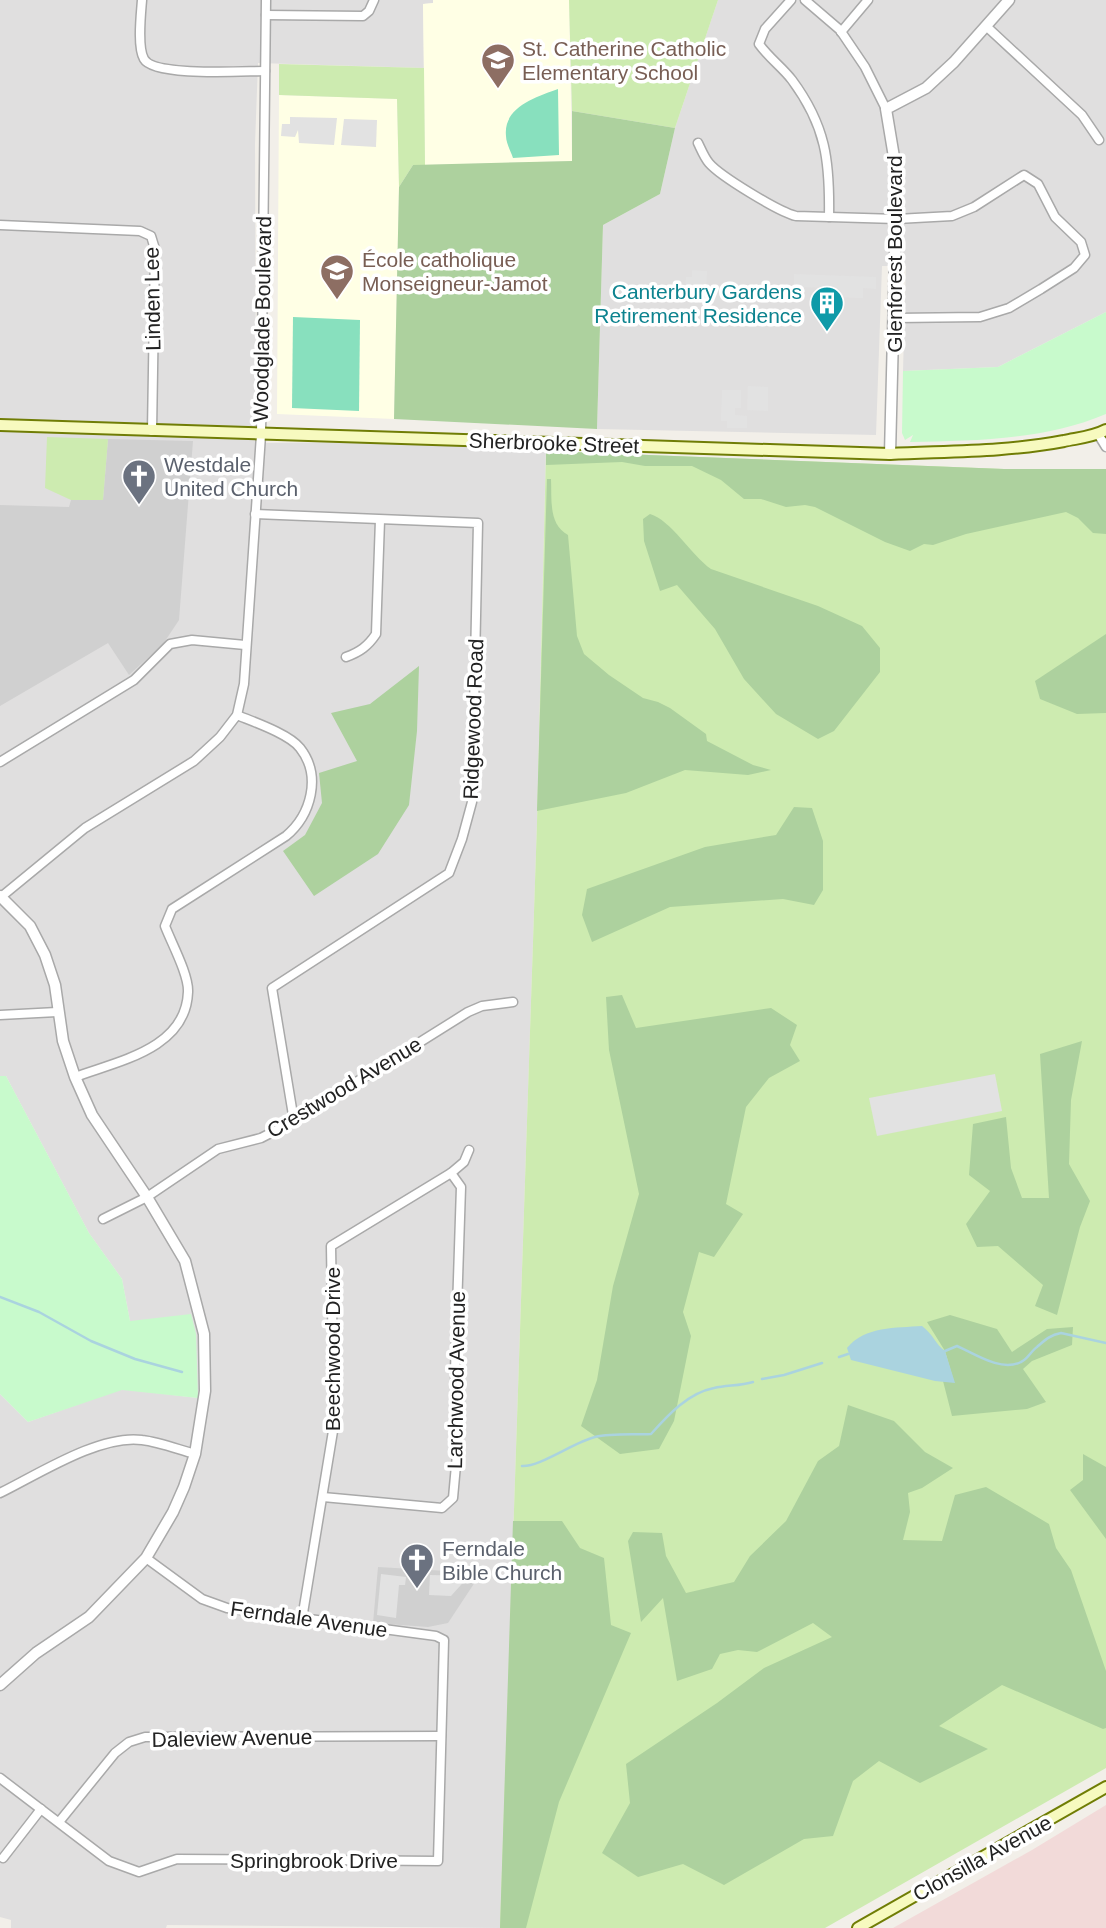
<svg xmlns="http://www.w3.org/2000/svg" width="1106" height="1928" font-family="Helvetica,sans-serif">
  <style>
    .residential { fill: #e0dfdf }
    .commercial { fill: #f2dad9 }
    .education { fill: #ffffe5 }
    .religious { fill: #d0d0d0 }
    .grass { fill: #cdebb0 }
    .forest { fill: #add19e }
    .park { fill: #c8facc }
    .pitch { fill: #88e0be }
    .parking { fill: #e2e2e2 }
    .water { fill: #aad3df }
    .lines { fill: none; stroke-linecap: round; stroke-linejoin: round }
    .stream { stroke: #aad3df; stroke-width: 2.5 }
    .minor-casing { stroke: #a9a9a9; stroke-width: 11 }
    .tertiary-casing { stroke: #a9a9a9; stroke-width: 13 }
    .secondary-casing { stroke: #707d05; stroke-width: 14 }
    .minor { stroke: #fff; stroke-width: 8 }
    .tertiary { stroke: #fff; stroke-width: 10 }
    .secondary { stroke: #f7fabf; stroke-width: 10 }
    .labels { text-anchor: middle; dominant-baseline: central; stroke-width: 7; stroke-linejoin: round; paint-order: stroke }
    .education-label { font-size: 21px; fill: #785e54; stroke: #fff; text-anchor: start }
    .street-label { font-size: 21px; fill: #222; stroke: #fff }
    .culture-label { font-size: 21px; fill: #0d838f; stroke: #fff; text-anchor: end }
    .worship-label { font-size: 21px; fill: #5b616d; stroke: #fff; text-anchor: start }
  </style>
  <rect width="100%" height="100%" fill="#f2efe9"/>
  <g class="residential">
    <polygon points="0,0 433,0 433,3 423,4 424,68 258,63 255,144 256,443 379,442 546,447 537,822 500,1928 167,1925 166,1928 11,1928 11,1920 0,1917 0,1394 28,1422 122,1389 198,1398 130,1321 122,1279 89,1233 6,1076 0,1076"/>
    <polygon points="718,0 1106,0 1106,312 998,367 903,371 906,266 882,266 876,435 597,429 603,225 660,194 675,128"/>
  </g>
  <polygon class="commercial" points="1106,1805 1106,1928 893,1928 1032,1850"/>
  <g class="education">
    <polygon points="433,0 569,0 572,161 425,165 423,4 433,3"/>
    <polygon points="279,95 397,99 399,187 394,419 277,414"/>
  </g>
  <g class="religious">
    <polygon points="108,439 193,441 179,620 163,644 129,675 108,643 0,706 0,505 69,507 71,500 103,500"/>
    <polygon points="378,1567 481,1573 448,1623 428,1627 373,1623"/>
  </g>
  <g class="grass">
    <polygon points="569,0 718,0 675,128 572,111"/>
    <polygon points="279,64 424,68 425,165 413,165 399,187 397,99 279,95"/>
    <polygon points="47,437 108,439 103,500 71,500 45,488"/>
    <polygon points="546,451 1004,469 1106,469 1106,1768 825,1928 500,1928 537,822"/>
  </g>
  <g class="forest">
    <polygon points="572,111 675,128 660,194 603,225 597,429 394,419 399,187 413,165 572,161"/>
    <polygon points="546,451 1004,469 1106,469 1106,534 1093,533 1078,518 1066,512 966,534 933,545 924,544 910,551 885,542 815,507 805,505 786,507 761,499 744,499 721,480 692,466 645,466 622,462 546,465"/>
    <path d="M547 479H551C552 499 548 524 568 535L577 636 584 654 609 675 643 698 658 702 670 708 706 734 707 741 753 765 771 770 748 775 685 770 626 793 537 811Z"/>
    <path d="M650 514C671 520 691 555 711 569L818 606 862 626 880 648V672L834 731 818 739 776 714 744 679 715 629 677 585 660 591 644 541 643 519Z"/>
    <polygon points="1106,634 1106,713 1077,714 1040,699 1035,681"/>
    <polygon points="419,666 417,731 409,805 378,854 314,896 283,851 305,835 322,803 319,773 357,761 331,713 370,704"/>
    <polygon points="794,807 812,808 823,841 823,890 814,905 783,899 670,907 592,942 582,915 587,889 705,847 776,835"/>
    <polygon points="622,995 636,1028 771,1008 797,1025 790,1045 800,1061 769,1078 746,1107 726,1204 743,1214 714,1257 699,1252 683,1312 691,1336 674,1421 659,1449 620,1454 581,1426 597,1380 613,1286 639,1194 609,1050 606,997"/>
    <polygon points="1082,1041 1071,1100 1069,1164 1090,1201 1080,1227 1057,1315 1035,1306 1043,1285 998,1246 977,1247 966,1224 990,1191 969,1175 973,1124 1006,1117 1011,1168 1022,1198 1049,1198 1040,1054"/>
    <polygon points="950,1315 997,1329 1012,1352 1047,1329 1073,1327 1072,1345 1032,1361 1023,1369 1046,1402 1027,1409 952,1416 943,1381 954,1382 945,1351 927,1322"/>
    <polygon points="848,1405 894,1421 925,1452 953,1468 922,1488 908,1493 910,1512 903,1540 942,1541 955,1495 986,1487 1049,1524 1056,1548 1071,1570 1106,1671 1106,1728 1103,1729 1002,1685 939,1726 988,1749 920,1783 879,1761 853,1781 833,1836 804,1839 724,1885 683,1864 638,1877 602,1853 630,1803 626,1764 717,1703 764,1668 832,1637 813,1623 757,1652 738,1650 720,1654 712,1669 677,1681 663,1598 641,1622 628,1541 633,1532 662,1533 666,1556 686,1593 734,1582 750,1556 786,1521 818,1461 839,1446"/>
    <polygon points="1083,1454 1106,1467 1106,1539 1070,1490 1083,1480"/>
    <polygon points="513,1521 562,1521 580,1548 604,1558 611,1625 631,1633 559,1802 526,1928 500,1928"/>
  </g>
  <g class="park">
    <path d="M1106 312V414C1044 440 976 441 910 442L913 435 905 440 902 433 903 371 998 367Z"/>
    <polygon points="0,1076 6,1076 89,1233 122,1279 130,1321 191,1314 196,1334 198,1398 122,1390 28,1422 0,1394"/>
  </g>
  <g class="pitch">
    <path d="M558 89 559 155 513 158C511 152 506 143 506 136 503 107 536 97 558 89Z"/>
    <polygon points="293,317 360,320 359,411 292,408"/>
  </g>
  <g class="parking">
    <polygon points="290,117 337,118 334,145 299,143 298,130 295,137 281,136 282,124 290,124"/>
    <polygon points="344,119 377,120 376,147 341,145"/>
    <polygon points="692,270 707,271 706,300 689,299 689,291 685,291 686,277 692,277"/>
    <polygon points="794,274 876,277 876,289 863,288 863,298 832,297 832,288 794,287"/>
    <polygon points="748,386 768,387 768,411 747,410"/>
    <polygon points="722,390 741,390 741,408 735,408 735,415 747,416 747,428 727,428 727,421 721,421"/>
    <polygon points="995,1074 1002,1111 877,1136 869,1098"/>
    <polygon points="381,1574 406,1577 405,1585 399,1585 396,1618 377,1615"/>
    <polygon points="430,1575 469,1576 451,1596 429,1595"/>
  </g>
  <path class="water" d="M922 1326C933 1334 936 1345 945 1351L955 1383 935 1381 851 1360 847 1348C865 1326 896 1328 922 1326Z"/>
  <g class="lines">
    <g class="stream">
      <polyline points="0,1297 39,1312 91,1341 135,1359 182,1372"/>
      <path d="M945 1351 957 1346C975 1354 1001 1372 1021 1362 1028 1359 1031 1351 1037 1347 1045 1340 1050 1335 1061 1333L1106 1343"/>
      <polyline points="839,1357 848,1354"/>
      <polyline points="762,1379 784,1375 822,1363"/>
      <path d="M522 1466C540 1467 574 1442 595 1437 612 1433 633 1435 651 1434 668 1415 688 1393 714 1388 727 1385 740 1386 753 1382"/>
    </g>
    <g class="minor-casing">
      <g id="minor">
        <path d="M142 0C141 14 137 47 144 59 154 77 243 71 265 71"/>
        <path d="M791 0 765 29 759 44C769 58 782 67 792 80 826 126 830 161 829 217"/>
        <polyline points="805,0 840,30 865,67 886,109"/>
        <polyline points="266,15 363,16 369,11 374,0"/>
        <polyline points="986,26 1082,115 1099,140"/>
        <polyline points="841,32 868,0"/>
        <path d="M698 143C701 149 704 157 709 163 720 176 779 212 796 216L897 219 952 216 974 207 1024 175 1038 184 1055 217 1081 242 1085 255 1074 268 1041 289 1009 308 980 317 895 318"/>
        <polyline points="0,225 140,231 151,236 155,249 152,431"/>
        <polyline points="1098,434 1106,447"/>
        <polyline points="255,514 478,523 472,802 462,839 449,873 272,988 294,1121"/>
        <path d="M346 657C360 652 368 646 376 634L380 520"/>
        <polyline points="0,762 134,680 170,644 192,640 245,645"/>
        <polyline points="1,897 85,828 194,761 220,737 237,715 244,684 261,435 266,0"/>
        <polyline points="0,1015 57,1012"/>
        <path d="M75 1077C118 1061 186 1049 188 992 189 975 171 942 165 926L172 909 286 836C311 815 322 776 300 748 289 734 254 722 237 715"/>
        <polyline points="103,1219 147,1197 218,1149 261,1138 294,1121 468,1012 482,1006 513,1002"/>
        <path d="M0 1493C37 1475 100 1434 142 1440 159 1442 177 1449 195 1454"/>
        <polyline points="323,1497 442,1508 453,1498 458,1443 455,1371 461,1187 451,1173"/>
        <polyline points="302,1619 334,1425 331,1246 451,1173 464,1162 469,1150"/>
        <polyline points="0,1778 109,1861 139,1872 177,1859 438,1861 444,1640 436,1636 227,1608 202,1599 146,1558"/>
        <polyline points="59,1822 115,1753 129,1742 145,1737 441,1736"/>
        <polyline points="3,1858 41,1809"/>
      </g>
    </g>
    <g class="tertiary-casing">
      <g id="tertiary">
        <polyline points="890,454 897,175 886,109 926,88 954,62 1009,0"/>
        <polyline points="0,896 30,926 45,955 55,985 63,1041 75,1077 92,1115 147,1197 185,1261 204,1334 205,1391 195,1454 184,1487 173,1512 146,1558 89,1617 36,1653 0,1685"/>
      </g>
    </g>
    <g class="secondary-casing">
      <g id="secondary">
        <path d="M0 425 890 454C949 451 1006 452 1064 441 1078 438 1093 437 1106 430"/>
        <polyline points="858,1928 1106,1787"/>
      </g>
    </g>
    <use href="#minor" class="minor"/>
    <use href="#tertiary" class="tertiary"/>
    <use href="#secondary" class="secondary"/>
  </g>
  <defs>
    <g id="school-pin" transform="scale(1.75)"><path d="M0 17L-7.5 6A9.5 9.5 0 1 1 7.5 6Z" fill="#8d6e63" stroke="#fff"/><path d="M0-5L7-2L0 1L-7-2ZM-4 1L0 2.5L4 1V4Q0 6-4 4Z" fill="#fff"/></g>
    <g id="building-pin" transform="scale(1.75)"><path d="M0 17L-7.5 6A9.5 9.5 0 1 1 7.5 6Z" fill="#0f9aa8" stroke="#fff"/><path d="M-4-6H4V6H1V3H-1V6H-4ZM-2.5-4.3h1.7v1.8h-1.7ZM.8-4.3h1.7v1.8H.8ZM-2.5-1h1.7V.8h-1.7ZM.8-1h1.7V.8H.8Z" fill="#fff"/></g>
    <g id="church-pin" transform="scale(1.75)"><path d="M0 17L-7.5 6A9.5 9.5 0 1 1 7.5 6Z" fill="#6b7280" stroke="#fff"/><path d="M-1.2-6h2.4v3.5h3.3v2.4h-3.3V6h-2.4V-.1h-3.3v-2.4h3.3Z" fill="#fff"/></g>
  </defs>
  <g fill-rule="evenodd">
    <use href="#school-pin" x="498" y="60"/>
    <use href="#school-pin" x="337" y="271"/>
    <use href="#building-pin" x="827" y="303"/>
    <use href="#church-pin" x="139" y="476"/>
    <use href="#church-pin" x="417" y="1560"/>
  </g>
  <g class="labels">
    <g class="education-label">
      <text x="522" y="48">St. Catherine Catholic<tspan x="522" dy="24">Elementary School</tspan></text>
      <text x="362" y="259">École catholique<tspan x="362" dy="24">Monseigneur-Jamot</tspan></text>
    </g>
    <g class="street-label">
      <text transform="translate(894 254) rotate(-90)">Glenforest Boulevard</text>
      <text transform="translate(152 299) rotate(-91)">Linden Lee</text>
      <text transform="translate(262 319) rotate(-89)">Woodglade Boulevard</text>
      <text transform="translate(554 443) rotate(2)">Sherbrooke Street</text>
      <text transform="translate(473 719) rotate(-88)">Ridgewood Road</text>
      <text transform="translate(344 1087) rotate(-31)">Crestwood Avenue</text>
      <text transform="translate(332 1349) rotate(-90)">Beechwood Drive</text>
      <text transform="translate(456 1380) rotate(-89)">Larchwood Avenue</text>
      <text transform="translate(309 1619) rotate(8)">Ferndale Avenue</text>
      <text transform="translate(232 1738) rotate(-1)">Daleview Avenue</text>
      <text transform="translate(982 1858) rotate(-29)">Clonsilla Avenue</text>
      <text x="314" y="1860">Springbrook Drive</text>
    </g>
    <g class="culture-label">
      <text x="802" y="291">Canterbury Gardens<tspan x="802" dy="24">Retirement Residence</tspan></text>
    </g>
    <g class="worship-label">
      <text x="164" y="464">Westdale<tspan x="164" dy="24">United Church</tspan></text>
      <text x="442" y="1548">Ferndale<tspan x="442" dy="24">Bible Church</tspan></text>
    </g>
  </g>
</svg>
